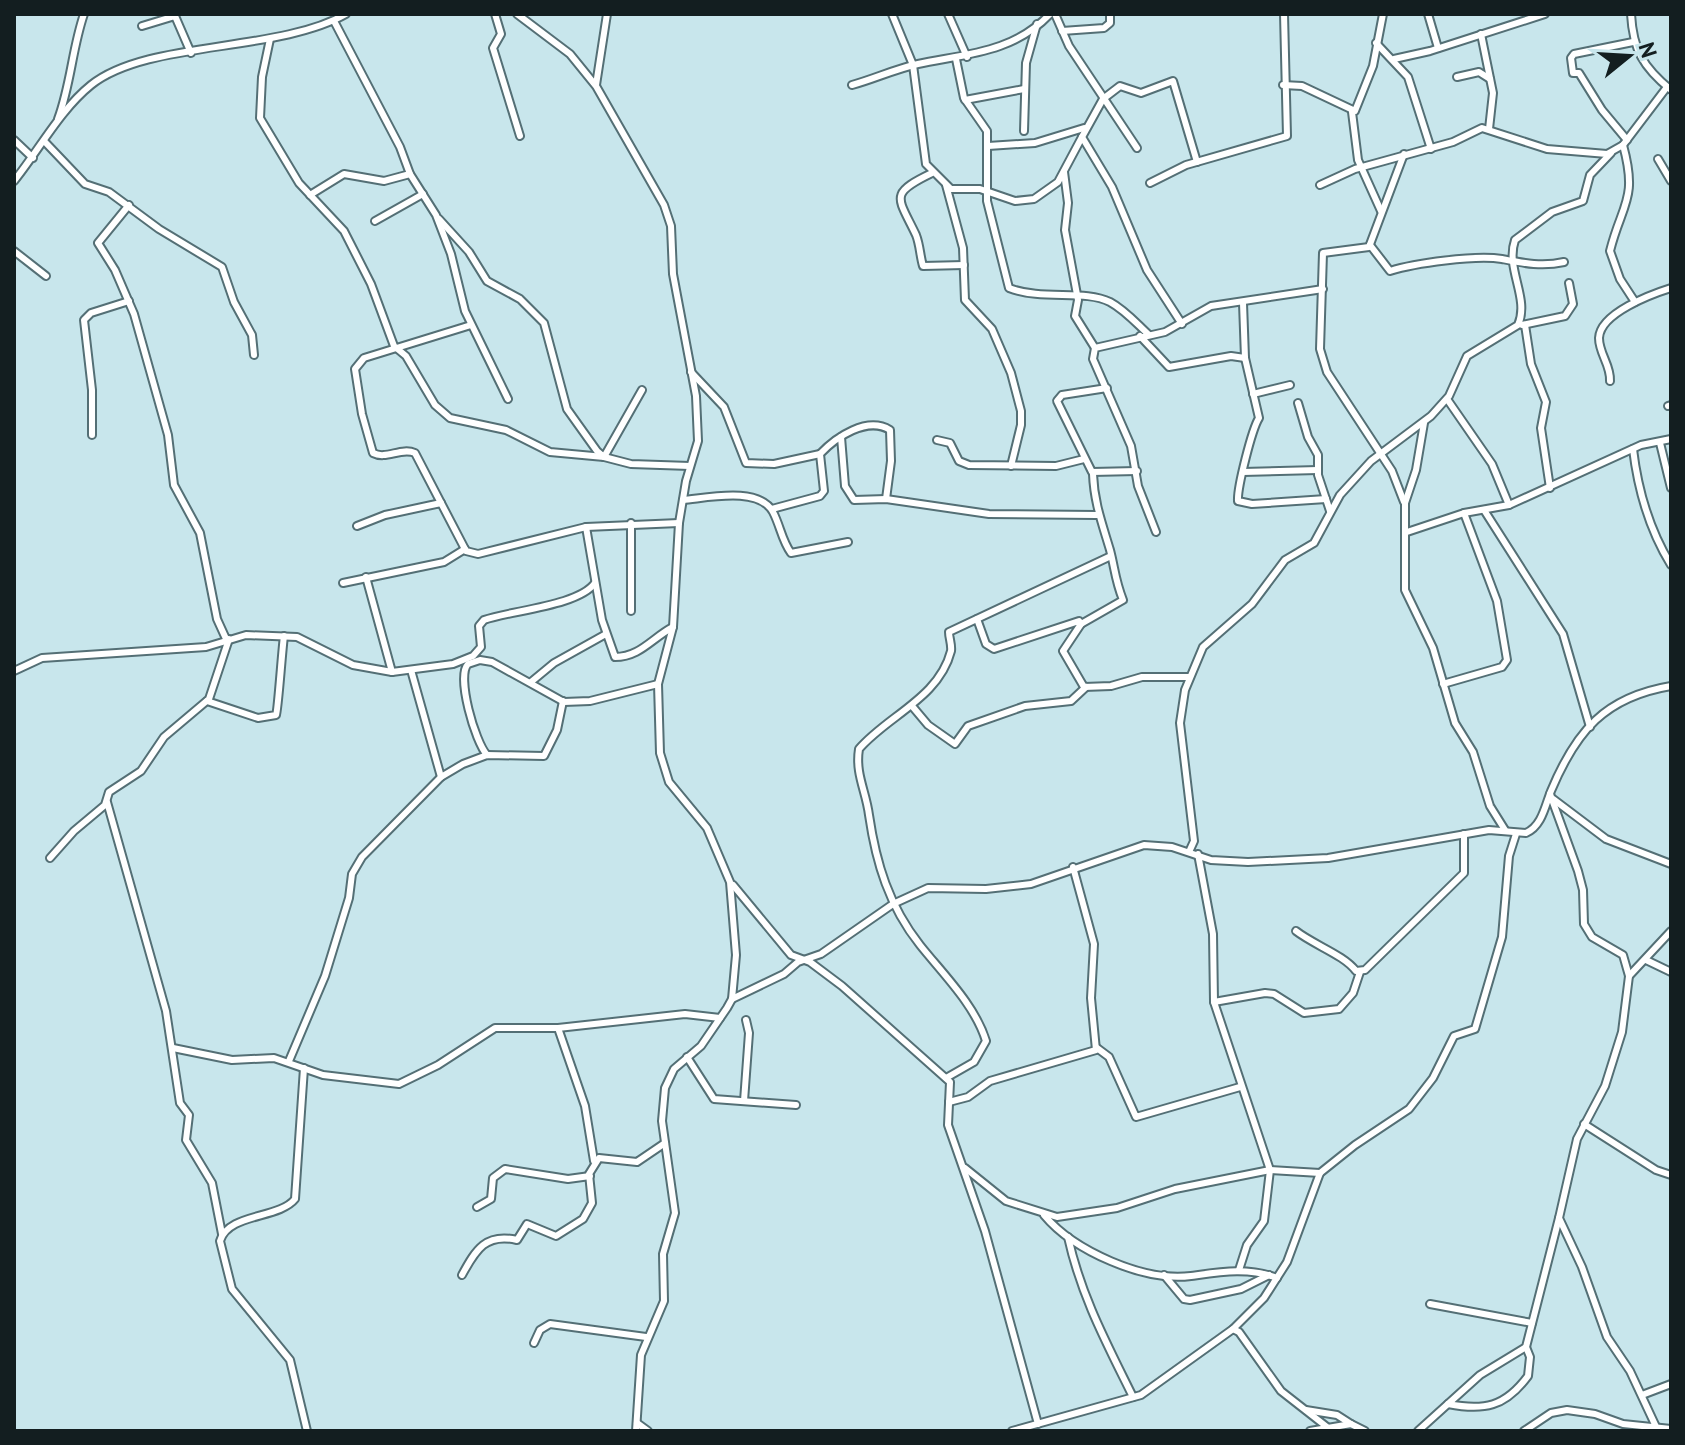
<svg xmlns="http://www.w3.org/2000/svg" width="1685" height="1445" font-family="'PT Sans',sans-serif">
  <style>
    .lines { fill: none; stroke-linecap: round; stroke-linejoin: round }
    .street-casing { stroke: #546f75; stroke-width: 10 }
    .street { stroke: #fff; stroke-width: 6 }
  </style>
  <rect width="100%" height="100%" fill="#c8e6ec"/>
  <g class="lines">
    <g class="street-casing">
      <g id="street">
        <polyline points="495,14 501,34 493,48 520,136"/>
        <polyline points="517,14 570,54 596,86 664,205 671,226 673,274 696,396 698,441 686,481 679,523 673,627 658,684 660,753 669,782 707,828 730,882 736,955 732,999 727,1008 701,1046 674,1069 665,1088 662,1121 675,1213 663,1254 664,1301 641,1355 636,1431"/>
        <polyline points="892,14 913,65 926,164 951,189 980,189 1015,201 1034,199 1058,182 1082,137"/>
        <polyline points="948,14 967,57"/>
        <polyline points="1055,14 1069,46 1137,148"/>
        <polyline points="1428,14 1438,48"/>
        <path d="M1631 14C1633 50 1643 67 1671 90"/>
        <polyline points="334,21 400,147 410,174 436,215 451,254 465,311 508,399"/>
        <polyline points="142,26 175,16 191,53"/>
        <polyline points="1062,31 1104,28 1110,23 1110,14"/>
        <polyline points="1481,34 1493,93 1489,129"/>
        <polyline points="270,39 262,77 260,118 299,183 344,231 371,284 394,346 406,356 435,405 450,418 506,430 550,452 604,457 642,390"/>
        <polyline points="1376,43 1408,77 1431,149"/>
        <path d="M956 59 964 98 987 131V201L1009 288C1043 301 1084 289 1110 302 1125 310 1136 323 1149 335"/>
        <polyline points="1394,59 1430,51 1545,14"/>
        <polyline points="1457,77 1479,72 1490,79"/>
        <polyline points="596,85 607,14"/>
        <path d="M852 85C874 79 895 69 918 64 965 54 1013 53 1050 14"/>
        <polyline points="1283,85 1302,86 1355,111 1373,66 1383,14"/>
        <polyline points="965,100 1024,89"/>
        <polyline points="1352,112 1358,160 1381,211"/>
        <path d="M58 119C71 84 72 49 84 14"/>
        <polyline points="1024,131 1026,63 1037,24"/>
        <polyline points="14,140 33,158"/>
        <polyline points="1627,140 1602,110 1579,73 1573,73 1571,58 1574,54 1633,42"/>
        <polyline points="45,142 85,184 109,192 159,229 222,267 234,302 252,335 254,355"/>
        <path d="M1623 145C1638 200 1622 203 1610 251L1620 279 1635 302"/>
        <polyline points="988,146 1035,143 1084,128"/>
        <polyline points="1404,154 1369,247 1323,253 1320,349 1327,372 1392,471 1404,502"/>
        <polyline points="1658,159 1671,181"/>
        <polyline points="1064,172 1068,203 1065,230 1078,300 1075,316 1095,348"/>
        <path d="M932 173C888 194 898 197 916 235 920 245 920 256 923 266L964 265"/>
        <path d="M14 181C39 150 60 110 91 85 147 40 277 53 346 14"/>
        <polyline points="1150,183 1186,165 1287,136 1284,14"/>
        <polyline points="946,185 963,248 965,300 992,329 1011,373 1021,411 1021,425 1011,466"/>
        <polyline points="1320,185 1355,169 1453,142 1482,128 1547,149 1607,154 1623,145 1667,87"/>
        <polyline points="310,195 344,174 384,181 410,174"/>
        <polyline points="129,205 98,243 115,270 134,314 168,435 174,485 200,533 217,619 227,641"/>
        <polyline points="439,219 469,252 487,281 520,299 544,323 567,409 597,451 604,457 631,464 690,466"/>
        <polyline points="375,221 423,194"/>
        <path d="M1370 245 1390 271C1415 263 1475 255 1502 259 1523 263 1542 267 1564 262"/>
        <polyline points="14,251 46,276"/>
        <path d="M1243 303 1245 358 1259 418C1252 429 1237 488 1238 501L1252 504 1326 499"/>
        <polyline points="1182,324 1147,270 1112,187 1082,137 1103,99 1120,86 1141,93 1173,81 1197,162"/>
        <path d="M471 325 364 358 355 369 362 414 373 453C386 460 401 447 415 453L466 551 478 554 586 527 679 523"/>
        <polyline points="1522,325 1565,316 1573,304 1569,283"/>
        <polyline points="1525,325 1531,364 1546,402 1541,428 1550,488"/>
        <polyline points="1140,336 1169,367 1231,356 1245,358"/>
        <polyline points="691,372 724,407 746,463 774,464 820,454"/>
        <path d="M1610 381C1611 365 1599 354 1599 338 1600 313 1652 294 1671 288"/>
        <polyline points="1107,388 1062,395 1057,401 1092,472 1137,471"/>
        <polyline points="1253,394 1290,385"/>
        <polyline points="1447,399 1492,464 1509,505"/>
        <polyline points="1298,403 1308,437 1318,455 1318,475 1330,511"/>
        <polyline points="1668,406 1671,405"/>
        <polyline points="1424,423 1416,470 1405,503 1405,590 1433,648 1455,723 1473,752 1490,806 1505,830"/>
        <polyline points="92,435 92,390 84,320 91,313 129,301"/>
        <polyline points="841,437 845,486 854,500 886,499 989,514 1097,515"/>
        <polyline points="937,440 950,443 959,461 969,465 1056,466 1084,459"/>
        <polyline points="1660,443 1671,488"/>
        <path d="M1633 449C1638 491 1649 529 1671 565"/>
        <polyline points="1243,472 1318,470"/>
        <path d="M683 500C707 498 759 486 773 512 780 525 782 541 791 553L848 542"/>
        <path d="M772 509 820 496 824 491 820 454C836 437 867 416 890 430L891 461 886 499"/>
        <polyline points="1484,510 1563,634 1590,727"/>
        <polyline points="631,523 631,611"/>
        <polyline points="357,526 385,515 441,503"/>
        <path d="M586 527 602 620 615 657C640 657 652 638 673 627"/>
        <polyline points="1156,532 1138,486 1131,446 1093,359 1095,348 1165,332 1211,306 1323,289"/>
        <polyline points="1407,532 1464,513 1509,505 1641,445 1671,439"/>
        <polyline points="366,577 392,672"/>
        <polyline points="343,583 444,562 465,549"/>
        <polyline points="977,619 986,644 994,649 1079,621 1081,624 1063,651 1084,687 1111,686 1142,677 1189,677"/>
        <path d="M1081 624 1123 600C1115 580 1115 569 1110 550 1102 523 1094 502 1093 474"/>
        <polyline points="411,670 441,777"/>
        <path d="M14 671 42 658 206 647 246 635 297 637 353 665 392 672 453 664 473 656 481 647 479 626 484 620C513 610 578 606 595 583"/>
        <polyline points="531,682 554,663 606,634"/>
        <polyline points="1443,684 1502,667 1507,660 1497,601 1464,513"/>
        <path d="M207 701 258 718 276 715C278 711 282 650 284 636"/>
        <polyline points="912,706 928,725 955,744 968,726 1025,706 1071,701 1086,687"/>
        <path d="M487 755C475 742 456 676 468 664L480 660 492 662 564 702 590 701 658 684"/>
        <polyline points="1550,794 1578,871 1583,890 1584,924 1592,937 1623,955 1629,976"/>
        <polyline points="1553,799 1606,839 1671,864"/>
        <polyline points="107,802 166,1011 180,1103 189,1115 186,1140 212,1183 222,1234"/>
        <path d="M1189 852 1194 841 1180 723 1185 690 1203 647 1252 604 1285 560 1314 543 1340 495 1371 461 1431 416 1449 396 1467 356 1518 325C1530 298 1505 269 1515 240L1552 212 1583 201 1590 175 1611 153"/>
        <polyline points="1198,854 1213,934 1214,1002 1270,1170 1264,1221 1247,1245 1239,1270"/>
        <polyline points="50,858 74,831 105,805 109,792 141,771 164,737 209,699 229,639"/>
        <polyline points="733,885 791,955 810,962 842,986 950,1082 948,1125 985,1231 1038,1424"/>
        <path d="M1296 931C1314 945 1344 955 1356 971L1365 970 1464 873V834"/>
        <polyline points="1646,960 1671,972"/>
        <path d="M732 999 784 974 798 962 821 954 893 904 928 888 986 889 1031 884 1144 845 1172 847 1211 860 1248 862 1328 858 1489 830 1526 833C1542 826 1545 806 1551 791 1576 731 1605 697 1671 686"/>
        <polyline points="1214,1002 1265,993 1274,994 1304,1013 1339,1009 1353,993 1360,972"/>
        <polyline points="558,1028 585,1106 594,1161"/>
        <polyline points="173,1048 232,1060 274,1058 323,1075 399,1084 438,1065 495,1028 558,1028 685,1014 720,1018"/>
        <polyline points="1097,1048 1109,1057 1136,1117 1240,1087"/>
        <polyline points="687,1057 714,1099 796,1105"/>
        <polyline points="289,1061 325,976 349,898 352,874 362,857 441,777 463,764 487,755 544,756 557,730 563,701"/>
        <path d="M304 1068 295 1199C279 1219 228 1213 220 1241L232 1289 290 1360 307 1431"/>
        <path d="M946 1078 974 1062 986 1041C975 1005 943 974 920 945 889 906 876 863 869 815 866 791 855 774 859 749 887 716 939 698 951 651 952 645 949 638 949 632L1111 556"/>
        <polyline points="744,1101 749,1033 746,1020"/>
        <polyline points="949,1102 968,1097 990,1081 1096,1050 1091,998 1094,944 1073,867"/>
        <polyline points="1584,1124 1656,1170 1671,1175"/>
        <polyline points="965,1168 1006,1201 1057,1217 1117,1208 1175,1189 1270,1170 1320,1173"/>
        <polyline points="477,1207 491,1199 493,1178 505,1169 568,1179 590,1176"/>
        <path d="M1044 1215C1074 1251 1144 1282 1191 1276 1220 1272 1248 1267 1277 1278"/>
        <path d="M1068 1237C1081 1296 1107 1344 1133 1397"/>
        <path d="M462 1275C476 1249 486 1233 517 1240L527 1224 556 1236 583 1219 592 1203 589 1174 599 1158 637 1162 665 1143"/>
        <polyline points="1164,1275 1184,1299 1190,1300 1241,1289 1269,1275"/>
        <polyline points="1430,1304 1532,1323"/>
        <polyline points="1233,1329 1264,1298 1287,1262 1320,1173 1355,1145 1409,1109 1433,1078 1454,1036 1475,1029 1502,937 1509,856 1516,834"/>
        <polyline points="534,1343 540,1330 550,1324 646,1337"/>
        <polyline points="1642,1395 1671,1384"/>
        <path d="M1448 1404C1484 1411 1505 1407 1528 1376L1530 1357 1526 1347"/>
        <polyline points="1306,1410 1337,1415 1351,1424"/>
        <polyline points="637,1423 648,1431"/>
        <polyline points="1012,1431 1141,1395 1233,1329 1239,1332 1281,1391 1327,1427"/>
        <polyline points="1310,1431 1351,1424 1365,1431"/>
        <polyline points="1418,1431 1480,1375 1526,1347 1559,1218"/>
        <polyline points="1524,1431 1551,1413 1567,1410 1595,1414 1623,1424 1671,1429"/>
        <polyline points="1658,1431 1630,1371 1607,1337 1582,1267 1559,1218 1577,1139 1605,1086 1622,1032 1629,976 1671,931"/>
      </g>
    </g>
    <use href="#street" class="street"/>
  </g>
  <rect width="1685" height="1445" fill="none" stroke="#131e20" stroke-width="32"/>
  <g transform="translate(1629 56) rotate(72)" stroke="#c8e6ec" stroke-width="6" paint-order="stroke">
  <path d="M0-6L14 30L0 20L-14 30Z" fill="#131e20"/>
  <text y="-12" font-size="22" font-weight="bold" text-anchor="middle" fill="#131e20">N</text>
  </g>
</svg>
